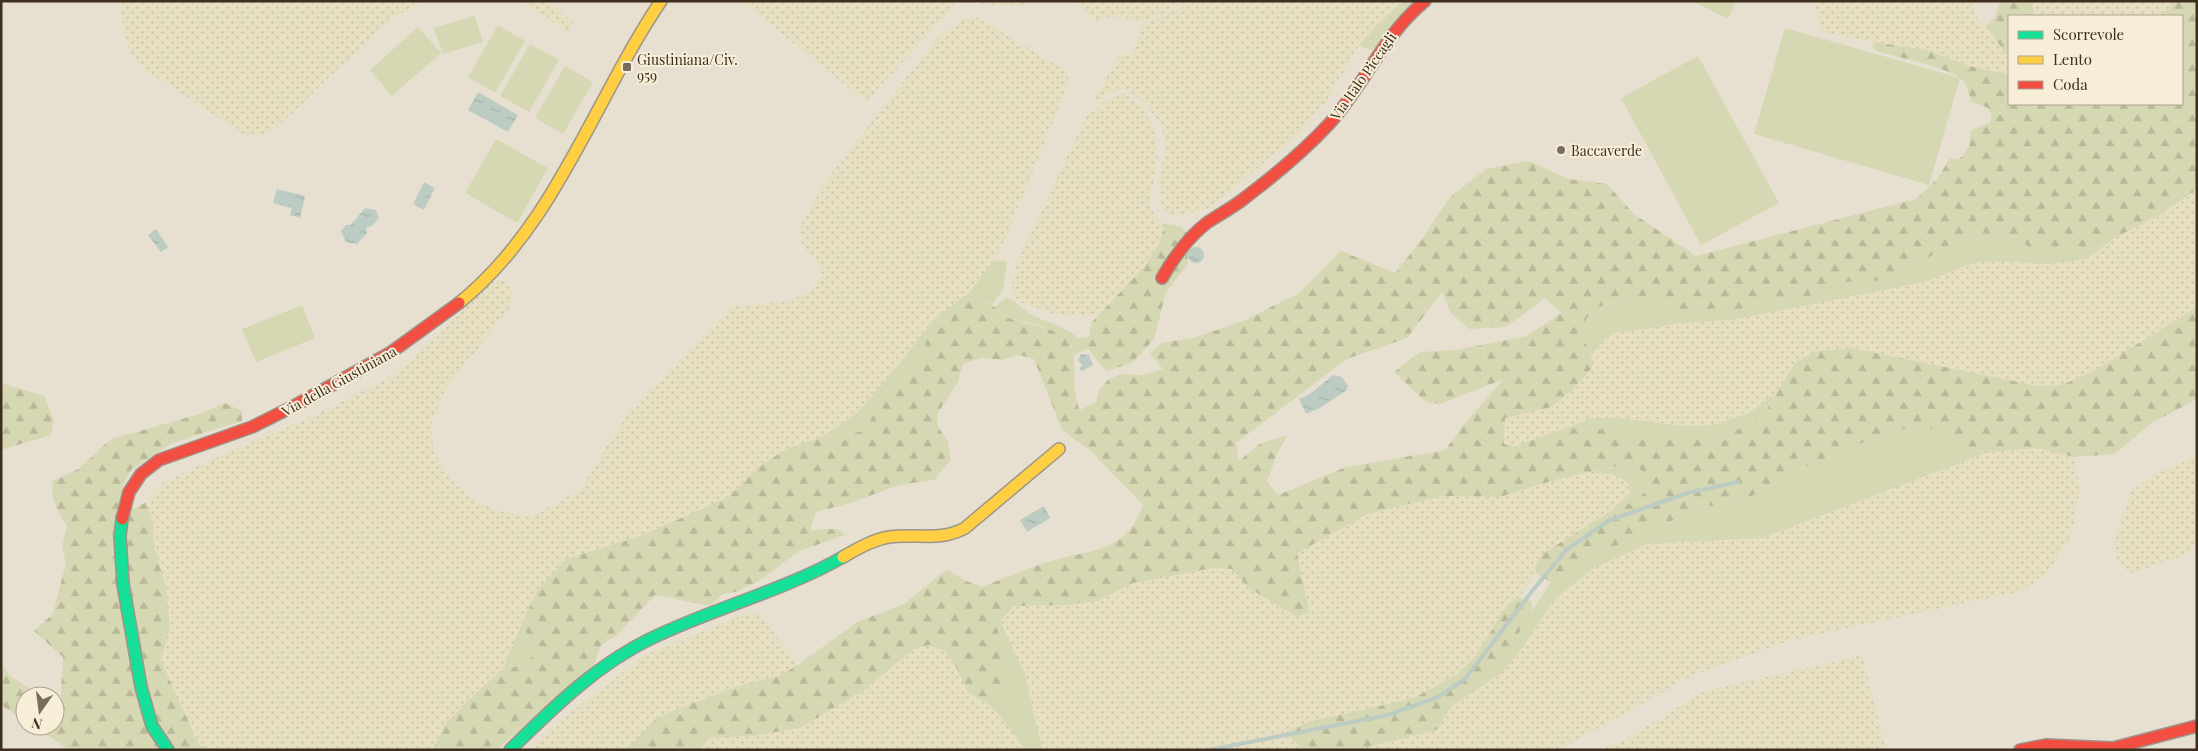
<svg xmlns="http://www.w3.org/2000/svg" width="2198" height="751" font-family="'Playfair Display',serif">
  <style>
    .farmland { fill: url(#farmland-dots) }
    .grass { fill: #d6d7b3 }
    .forest { fill: url(#forest-firs); fill-rule: evenodd }
    .water { fill: url(#water-ripples) }
    .lines { fill: none; stroke-linecap: round; stroke-linejoin: round }
    .stream { stroke: #bcccc2; stroke-width: 4 }
    .fast-casing { stroke: #9c958a; stroke-width: 14 }
    .slow-casing { stroke: #9c958a; stroke-width: 14 }
    .jam-casing { stroke: #9c958a; stroke-width: 14 }
    .fast { stroke: #16e098; stroke-width: 11 }
    .slow { stroke: #ffcf43; stroke-width: 11 }
    .jam { stroke: #f24e42; stroke-width: 11 }
    .poi-dot { fill: #786c5e; stroke: #f7eed8; stroke-width: 2 }
    .labels { text-anchor: middle; dominant-baseline: central; stroke-width: 4; stroke-linejoin: round; paint-order: stroke }
    .poi-label { font-size: 14px; fill: #3d2e20; stroke: #f7eed8; text-anchor: start }
    .street-label { font-size: 14px; fill: #3d2e20; stroke: #f7eed8 }
  </style>
  <defs>
    <pattern id="farmland-dots" width="8" height="8" patternUnits="userSpaceOnUse" patternTransform="scale(1.25)"><rect width="8" height="8" fill="#e6dfc2"/><path d="M2 2h.1M6 6h.1" fill="none" stroke="#c6c0a6" stroke-width="1.8" stroke-linecap="round"/></pattern>
    <pattern id="forest-firs" width="22" height="20" patternUnits="userSpaceOnUse" patternTransform="scale(1.25)"><rect width="22" height="20" fill="#d6d7b3"/><path d="M5 1l3.5 6h-7zM16 11l3.5 6h-7z" fill="#b9b99a"/></pattern>
    <pattern id="water-ripples" width="26" height="14" patternUnits="userSpaceOnUse" patternTransform="scale(1.25)"><rect width="26" height="14" fill="#bcccc2"/><path d="M2 4q2-2 4 0t4 0M15 11q2-2 4 0t4 0" fill="none" stroke="#a2b0a6"/></pattern>
  </defs>
  <rect width="100%" height="100%" fill="#e7e0d1"/>
  <g class="farmland">
    <polygon points="121,1 427,1 400,14 379,30 281,124 263,136 245,135 142,68 132,57 124,38"/>
    <polygon points="517,1 550,1 573,23 567,33 532,7"/>
    <polygon points="741,1 1029,1 1026,7 958,2 866,102"/>
    <polygon points="1070,1 1189,1 1147,21 1139,21 1111,16 1099,21 1093,20 1090,15"/>
    <polygon points="1194,1 1403,1 1375,27 1359,46 1326,102 1297,136 1209,208 1176,217 1166,213 1160,205 1159,179 1165,152 1163,133 1156,118 1144,102 1125,89 1112,92 1099,101 1094,101 1119,55 1132,55 1143,25"/>
    <polygon points="1814,1 1972,1 1979,21 1986,26 2009,58 2009,74 1966,65 1926,50 1900,47 1822,32"/>
    <polygon points="2031,1 2178,1 2159,16 2035,16"/>
    <polygon points="977,17 1065,70 1068,75 1068,85 1000,252 969,293 933,320 896,368 858,412 840,426 814,440 788,448 760,465 729,497 640,536 566,559 537,591 503,669 466,702 444,726 433,750 220,750 199,746 161,661 170,626 166,588 154,545 153,524 146,502 162,483 206,462 317,414 390,377 438,336 489,283 501,280 510,285 513,296 508,311 447,387 432,422 433,450 450,478 476,501 504,512 533,516 579,490 627,415 733,306 790,301 814,288 822,271 801,242 801,225 825,182 938,37 961,20"/>
    <polygon points="1123,93 1143,107 1156,133 1158,158 1150,199 1150,207 1164,229 1159,243 1145,266 1099,314 1085,317 1056,314 1016,301 1012,285 1016,264 1087,115 1095,111 1104,101"/>
    <polygon points="2197,189 2197,307 2094,371 2062,385 2038,386 1852,348 1829,350 1814,352 1796,362 1776,393 1749,413 1714,425 1682,426 1620,418 1592,418 1513,448 1504,444 1505,418 1551,407 1591,368 1591,355 1606,338 1616,333 1683,323 1730,320 1890,289 1925,282 1964,266 1983,261 2050,264 2086,259 2113,239 2159,215"/>
    <polygon points="2037,448 2074,457 2080,491 2071,537 2046,574 2023,591 1791,640 1694,675 1559,750 1355,750 1436,730 1451,707 1500,674 1519,653 1553,601 1594,568 1647,544 1762,538 1986,453"/>
    <polygon points="2197,456 2197,545 2185,555 2132,573 2119,565 2113,544 2131,492 2153,475"/>
    <polygon points="1593,472 1620,476 1630,485 1631,492 1611,511 1542,554 1535,566 1537,574 1519,598 1509,603 1474,658 1456,675 1414,698 1309,722 1287,732 1303,750 1042,750 1025,674 1000,621 1014,606 1065,605 1097,601 1133,583 1213,568 1232,569 1249,588 1297,617 1309,612 1296,553 1368,514 1442,496 1469,497 1527,490 1558,479"/>
    <polygon points="748,613 759,613 798,665 777,677 735,687 659,717 626,750 530,750 552,727 645,655"/>
    <polygon points="929,645 944,650 953,661 969,694 988,703 1010,728 1025,750 699,750 709,738 755,736 861,692 915,647"/>
    <polygon points="1862,655 1886,750 1601,750 1628,738 1702,692"/>
  </g>
  <g class="grass">
    <polygon points="1403,1 1418,1 1372,50 1359,46 1375,27"/>
    <polygon points="1692,1 1736,1 1728,19"/>
    <polygon points="475,16 483,42 443,54 434,28"/>
    <polygon points="498,25 525,41 495,93 468,77"/>
    <polygon points="418,27 441,53 392,96 370,70"/>
    <polygon points="1785,28 1960,78 1929,185 1754,134"/>
    <polygon points="530,44 559,60 529,112 500,96"/>
    <polygon points="1698,56 1779,203 1701,245 1621,98"/>
    <polygon points="565,66 593,82 563,134 535,118"/>
    <polygon points="496,139 548,168 517,223 465,193"/>
    <polygon points="1971,232 2019,238 2030,249 2086,251 2113,239 2086,259 2050,264 1983,261 1964,266 1925,282 1890,289 1730,320 1683,323 1616,333 1606,338 1591,355 1579,330 1594,308 1653,294 1677,309 1724,315 1758,303 1815,295 1834,289 1844,282 1891,280"/>
    <polygon points="1002,260 1007,262 1003,290 992,304 969,293 992,262"/>
    <path d="M1006 297C1015 301 1020 307 1029 313 1047 324 1059 322 1078 338L1090 337 1088 349 1073 355 1072 346 1040 325 1007 318 995 307Z"/>
    <polygon points="302,305 315,338 256,362 242,329"/>
    <polygon points="933,320 919,363 905,383 881,393 877,409 864,431 814,440 840,426 858,412 896,368"/>
    <polygon points="1776,393 1765,412 1751,424 1715,438 1689,433 1647,440 1611,429 1566,428 1592,418 1620,418 1682,426 1714,425 1749,413"/>
    <polygon points="1951,428 1956,444 1986,453 1762,538 1647,544 1594,568 1553,601 1519,653 1500,674 1451,707 1496,667 1551,582 1595,555 1703,507 1741,502 1800,469 1893,430"/>
    <path d="M1631 463 1645 473 1648 489 1636 501 1611 511 1631 492C1628 473 1608 475 1593 472Z"/>
    <polygon points="523,621 533,653 528,664 503,669"/>
    <polygon points="1000,621 1025,674 1042,750 1025,750 1010,728 988,703 1006,698 1005,654 995,625"/>
  </g>
  <g class="forest">
    <polygon points="2000,1 2031,1 2035,16 2009,16 2009,58 1986,26 1995,17"/>
    <path d="M2178 1H2197V189L2159 215 2113 239 2086 251 2042 252 2030 249 2019 238 1971 232 1891 280 1844 282 1834 289 1815 295 1758 303 1724 315 1677 309 1653 294 1594 308 1579 330 1591 355 1592 368 1570 392 1551 407 1505 418 1504 444 1513 447 1566 428 1611 429 1647 440 1689 433 1715 438 1751 424 1765 412 1796 362 1814 352 1829 350 1852 348 2038 386 2062 385 2094 371 2197 307V399L2150 424 2115 454 2074 457 2037 448 1986 453 1956 444 1951 428 1893 430 1800 469 1741 502 1703 507 1595 555 1551 582 1537 574 1535 566 1542 554 1611 511 1636 501 1648 489 1645 473 1631 463 1558 479 1500 497 1442 496 1368 514 1297 553 1309 612 1297 617 1249 588 1232 569 1213 568 1133 583 1097 601 1065 605 1014 606 996 625 1005 654 1006 698 988 703 969 694 953 661 944 650 929 645 915 648 861 692 801 727 755 736 709 738 699 750H626L658 717 735 687 777 677 798 665 857 622 904 604 947 569 964 580 982 587C1005 578 1027 568 1051 561 1093 549 1125 553 1143 505L1092 452 1062 430 1034 359 1019 355 1002 360 981 358 963 364 958 382 937 414 938 427 948 441 951 460 934 480 899 485 850 503 816 512 810 530 838 529 845 535 799 551 759 581 736 592 723 594 710 606 655 595 616 636 601 645 594 665 497 750H433L444 726 466 702 503 669 528 664 533 653 523 621 537 591 566 559 640 536 729 497 760 466 788 448 814 440 864 431 877 409 881 393 905 383 919 363 933 320 969 293C976 297 984 300 990 304 997 307 1001 315 1008 318 1025 325 1067 327 1072 349 1078 371 1070 388 1080 410L1096 402 1099 390 1108 380 1120 374 1142 375 1163 369 1150 354 1161 343 1193 338 1243 321 1299 293 1341 251 1395 273 1419 243 1450 197 1486 169 1529 161 1568 179 1607 184 1634 214 1696 256 1916 199 1938 178 1950 158 1959 160 1970 145 1971 130 1989 123 1992 117 1988 108 1972 102C1969 94 1967 83 1960 78 1948 68 1895 56 1878 52L1873 48 1874 42 1926 50 1966 65 2009 75V104H2182V16H2159ZM1442 292 1450 312 1469 329 1506 327 1545 298 1561 313 1527 336 1455 350 1420 352 1394 372 1426 402 1440 404 1504 379 1465 423 1445 450 1346 467 1278 495 1267 482 1277 454 1287 435 1261 443 1239 461 1236 443 1347 359 1407 338Z"/>
    <polygon points="1161,223 1180,226 1187,233 1188,264 1166,292 1154,339 1132,363 1106,371 1088,349 1091,323 1145,266 1159,243 1164,229"/>
    <polygon points="1,383 44,396 54,420 51,435 1,450"/>
    <path d="M225 403 242 411V421L172 443 132 469 121 488 134 509 146 502 153 524 154 545 166 588 170 626 161 661 199 745 220 750H70L33 726H55V705L60 708 63 657 34 631 53 614 66 562 62 546 67 526C57 511 50 499 53 481L78 469 111 439 196 415Z"/>
    <polygon points="1519,598 1532,601 1532,613 1496,667 1451,707 1436,730 1355,750 1303,750 1286,732 1309,722 1414,698 1456,675 1474,658 1509,603"/>
    <polygon points="1,662 10,676 41,696 25,696 25,721 1,705"/>
  </g>
  <g class="water">
    <polygon points="478,92 518,115 508,132 468,110"/>
    <polygon points="424,182 435,188 424,210 413,204"/>
    <polygon points="277,189 305,196 300,218 290,215 292,208 273,203"/>
    <polygon points="365,208 376,210 379,218 372,226 366,228 367,233 357,244 346,242 341,231 346,225 351,225"/>
    <polygon points="156,229 168,247 161,252 148,235"/>
    <circle cx="1196" cy="255" r="8"/>
    <polygon points="1081,354 1089,355 1093,365 1082,371 1079,369 1082,365 1078,360"/>
    <polygon points="1333,375 1342,377 1348,386 1347,390 1320,408 1306,414 1299,399 1310,394"/>
    <polygon points="1044,506 1050,518 1027,532 1020,520"/>
  </g>
  <g class="lines">
    <polyline class="stream" points="1209,750 1388,715 1438,697 1465,679 1533,590 1566,550 1610,520 1691,492 1738,482"/>
    <g class="fast-casing">
      <g id="fast">
        <polyline points="122,519 120,536 123,584 141,687 152,726 168,750"/>
        <path d="M510 750C553 708 596 665 650 639 713 608 781 592 843 557"/>
      </g>
    </g>
    <g class="slow-casing">
      <g id="slow">
        <path d="M459 303C555 226 594 100 661 1"/>
        <path d="M843 557C857 549 872 540 889 537 916 533 940 542 965 528L1059 449"/>
      </g>
    </g>
    <g class="jam-casing">
      <g id="jam">
        <path d="M1162 278C1174 257 1188 237 1208 222 1220 214 1234 207 1246 197 1275 175 1304 151 1329 124 1365 85 1383 35 1425 1"/>
        <polyline points="122,519 129,492 141,474 159,460 252,427 294,406 390,353 459,303"/>
        <polyline points="2020,750 2046,745 2113,748 2197,726"/>
      </g>
    </g>
    <use href="#fast" class="fast"/>
    <use href="#slow" class="slow"/>
    <use href="#jam" class="jam"/>
  </g>
  <g class="poi-dot">
    <rect x="622" y="62" width="10" height="10" rx="2.5"/>
    <circle cx="1561" cy="150" r="5"/>
  </g>
  <g class="labels">
    <g class="poi-label">
      <text x="637" y="59">Giustiniana/Civ.<tspan x="637" dy="16">959</tspan></text>
      <text x="1571" y="150">Baccaverde</text>
    </g>
    <g class="street-label">
      <text transform="translate(1363 76) rotate(-55)">Via Italo Piccagli</text>
      <text transform="translate(339 381) rotate(-29)">Via della Giustiniana</text>
    </g>
  </g>
  <rect width="2198" height="751" fill="none" stroke="#3d2e20" stroke-width="5"/>
  <rect x="2008" y="15" width="175" height="90" fill="#f7eed8" stroke="#ada18e"/>
  <rect x="2018" y="31" width="25" height="8" fill="#16e098" stroke="#ada18e"/>
  <text x="2053" y="40" font-size="15" fill="#3d2e20">Scorrevole</text>
  <rect x="2018" y="56" width="25" height="8" fill="#ffcf43" stroke="#ada18e"/>
  <text x="2053" y="65" font-size="15" fill="#3d2e20">Lento</text>
  <rect x="2018" y="81" width="25" height="8" fill="#f24e42" stroke="#ada18e"/>
  <text x="2053" y="90" font-size="15" fill="#3d2e20">Coda</text>
  <g transform="translate(40 711) rotate(194)"><circle r="24" fill="#f7eed8" stroke="#ada18e"/>
  <path d="M0-4L9 19L0 12L-9 19Z" fill="#786c5e"/>
  <text y="-8" font-size="14" font-weight="bold" text-anchor="middle" fill="#3d2e20">N</text>
  </g>
</svg>
